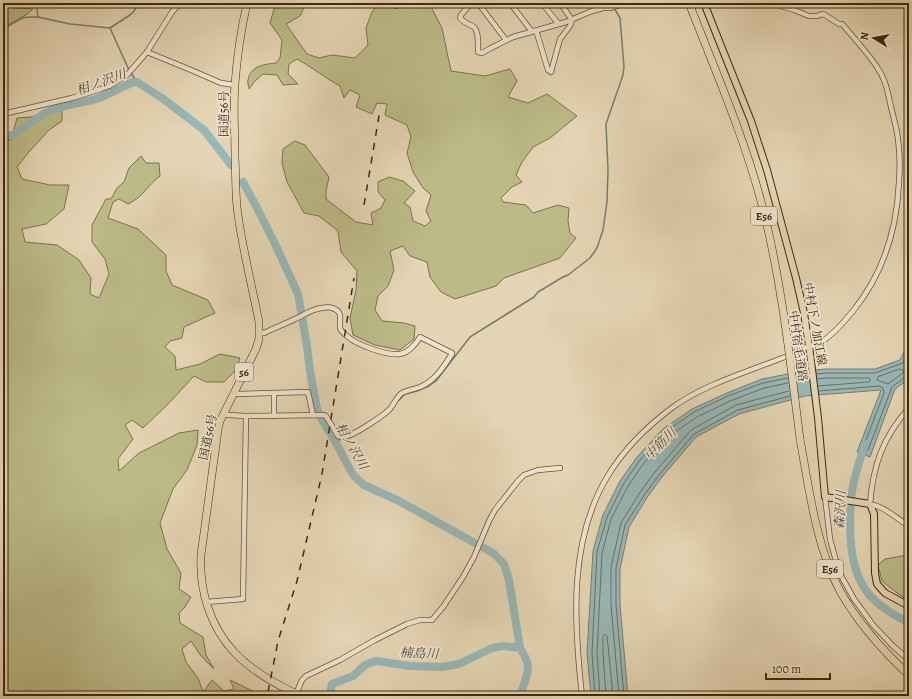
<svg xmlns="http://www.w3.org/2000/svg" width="912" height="699" font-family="Alegreya,'Noto Serif JP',serif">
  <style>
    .green { fill: #bcbb88; stroke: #7c724a }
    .water { fill: #98b7b6; stroke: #747f72 }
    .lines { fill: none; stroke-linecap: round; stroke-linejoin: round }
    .shore { stroke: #6a7062; stroke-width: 1 }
    .stream { stroke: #747f72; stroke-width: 1.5 }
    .river { stroke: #98b7b6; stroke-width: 8 }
    .minor-casing { stroke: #675537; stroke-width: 6 }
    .major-casing { stroke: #3d2a0d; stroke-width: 8 }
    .highway-casing { stroke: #3d2a0d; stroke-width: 8 }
    .minor { stroke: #eee4ce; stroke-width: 4.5 }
    .major { stroke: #e5d5b4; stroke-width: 6 }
    .highway { stroke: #e5d5b4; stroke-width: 7 }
    .rail { stroke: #3d2a0d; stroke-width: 1.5; stroke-dasharray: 7 7; stroke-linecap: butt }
    .highway-bridge-casing { stroke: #3d2a0d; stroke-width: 8; stroke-linecap: butt }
    .highway-bridge { stroke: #e5d5b4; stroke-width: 7 }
    .labels { text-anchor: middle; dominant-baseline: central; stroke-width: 3.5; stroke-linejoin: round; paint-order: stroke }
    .shield { fill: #eee4ce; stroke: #726247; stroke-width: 1 }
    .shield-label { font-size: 11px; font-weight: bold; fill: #3d2a0d }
    .street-label { font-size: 12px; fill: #3d2a0d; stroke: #eee4ce }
    .water-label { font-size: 13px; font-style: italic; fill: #544d37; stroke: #eee4ce }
  </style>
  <rect width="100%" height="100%" fill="#e5d5b4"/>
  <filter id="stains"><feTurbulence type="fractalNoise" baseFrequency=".005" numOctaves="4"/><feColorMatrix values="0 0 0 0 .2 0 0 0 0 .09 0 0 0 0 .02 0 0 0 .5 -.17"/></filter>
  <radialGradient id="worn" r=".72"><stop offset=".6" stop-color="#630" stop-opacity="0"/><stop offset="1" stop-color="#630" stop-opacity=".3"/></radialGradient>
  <g class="green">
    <path d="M280 3H306L300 16 286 24 307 54 319 58 332 55 355 58 368 45 366 28 372 12 379 3H429L442 28 451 71 485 76 510 69 517 81 508 97 528 103 547 94 577 116 550 138 533 147 522 162 516 175 522 182 512 187 501 198 503 202 526 205 533 213 558 205 569 208 568 221 570 233 576 238 560 258 504 278 496 286 455 299 441 292 430 277 427 262 410 256 403 246 390 251 394 270 388 286 378 296 375 310 382 321 404 323 415 326 414 339 400 350 375 345 353 335 350 318 356 290 357 271 341 252 338 231 319 216 304 213 287 182 282 163 283 149 295 141 305 145 329 177 326 191V199L356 222 373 225 371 213 381 208 385 200 378 192V182L389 177 403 181 415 191 404 203 410 207 413 221 425 226 431 221 426 211 431 195 423 188 413 172 407 153 411 137 407 125 385 115 387 104 377 103 372 114 356 107 360 95 350 90 344 98 340 86C325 78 312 67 297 59L289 64 288 74 298 84 283 85 277 75 263 74 255 81 249 89C249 86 247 83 248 80 250 66 265 64 276 63L280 58 282 40 270 23 274 9Z"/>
    <polygon points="3,7 33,9 26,15 3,28"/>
    <path d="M62 109V121L49 130 28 153 17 167 22 179 50 185H69L64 209 46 224 22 229 25 242 57 245 79 260 91 278 90 294 99 298 109 274 105 259 92 242V225L106 199H111L117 188 124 182 129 168 141 156 146 163H159L160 176C148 185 142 198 128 204L119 199 113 202 108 218 138 229 166 255V271L172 285 208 300 215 313 184 327 182 338 170 341 165 347 175 356 176 370 200 364 220 354 240 358 236 370 224 382H206L194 376 169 403 143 428 132 420 125 425 133 439 118 459 119 471 139 453 179 433 198 430 197 445 187 470 173 489 160 523 167 549 181 573 179 589 191 597 185 607 179 613 180 623 203 637 206 655 214 669 201 656 191 641 182 649 186 662 198 678 203 692 212 680 224 691 234 689 230 680 263 696H3V141L11 140 17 118 31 117Z"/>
    <polygon points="908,555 906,566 909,571 909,601 897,593 882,581 878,565 885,559"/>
  </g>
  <polygon class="water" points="909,342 909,379 895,389 870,457 857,452 881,390 805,396 739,414 696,437 662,477 648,496 629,527 620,569 620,605 628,696 591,696 587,653 593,551 603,515 620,481 637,457 663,429 692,409 727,393 762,379 803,371 826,369 875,369 900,360"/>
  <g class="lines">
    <g class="shore">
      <polygon points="900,369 903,370 903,373 888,384 877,380 878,377"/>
      <polyline points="817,374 826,373 875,373 903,363 909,352"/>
      <polyline points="817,379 826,378 869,378 871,380 869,382 818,386"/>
      <polyline points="819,391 879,386 883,388 884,393 863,448 863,450 866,451 868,450 892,387 905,377 909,376"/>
      <polyline points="595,696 592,653 597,552 607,517 624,483 640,460 665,432 694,412 728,396 763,383 788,378"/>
      <polyline points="600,696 597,653 602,553 611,519 628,486 644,463 669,436 697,417 730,401 764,388 788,383"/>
      <polyline points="606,696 603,653 603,636 605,634 607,636 613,696"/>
      <polyline points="619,696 611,605 611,567 621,523 641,491 655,472 691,430 736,405 789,391"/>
      <polyline points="624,696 616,605 616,568 625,525 645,494 659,475 694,434 738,410 790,396"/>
    </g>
    <g class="stream">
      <polyline points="38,17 37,10 38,3"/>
      <polyline points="110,28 129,70"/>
      <polyline points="3,29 22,18 30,17 38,17 70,24 110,28 130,15 134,11 139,3"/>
      <polyline points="131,73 137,82"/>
      <polyline points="399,400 405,394 417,391 429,386 436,381 470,337 534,297 538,292 563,277 568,275 590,258 597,248 603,230 607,202 608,170 606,124 623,75 624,67 620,18 611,3"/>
      <polyline points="335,441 351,437 354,435"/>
    </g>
    <g class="river">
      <path d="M3 137 13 135 45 113C60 106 76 103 93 100 107 96 120 88 133 82H137L162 98 204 130 231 165"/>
      <path d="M243 182 257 208 276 246 298 294 307 346 310 371 317 409 322 420 335 441 353 475 364 485 399 501 493 553 504 564 509 580 520 648C523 653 527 659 528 666 528 674 523 689 519 696"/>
      <path d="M865 444C859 462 853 480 851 498 850 504 851 510 850 516 850 542 851 571 867 592 878 606 894 615 909 623"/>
      <polyline points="332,696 330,692 332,684 353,676 365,665 376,661 410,666 442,667 459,664 492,648 503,646 520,648"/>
    </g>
    <g class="minor-casing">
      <g id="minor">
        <path d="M471 3 461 15 460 18C464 23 469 24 474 27 479 32 478 45 478 52L482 53 491 48 513 37 566 22 592 11 603 8H611L625 3"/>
        <polyline points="478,3 506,40"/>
        <polyline points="510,3 530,29 532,31"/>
        <polyline points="542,3 557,22 558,24"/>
        <polyline points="536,30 548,70 551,72 560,39 570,26 572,20 563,7"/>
        <polyline points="147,52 191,70 221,83 235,85"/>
        <polyline points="3,114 72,98 101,89 109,86 127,75 147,52 172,12 180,3"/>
        <path d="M259 333H264C274 328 285 324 295 319 302 316 309 311 317 309 321 308 328 306 332 308 344 311 339 321 340 328 341 332 346 335 348 337 358 345 387 356 400 354 408 353 416 344 420 337L452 353"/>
        <polyline points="234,392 237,394 308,392 313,415"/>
        <polyline points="274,393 274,416"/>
        <path d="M909 408C883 437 873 465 870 504 885 507 896 518 909 526"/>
        <path d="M223 414 229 415 246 416 324 415 326 416 338 436C340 437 343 437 347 436 356 434 381 417 389 410 394 405 396 397 402 393 408 390 415 389 420 387 436 380 443 367 452 354"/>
        <polyline points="825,497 830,539 839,572 854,599 873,625 893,646 909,660"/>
        <polyline points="206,602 243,599 246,416"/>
        <polyline points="296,694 302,680 306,676 340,660 375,640 407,624 420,620 432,620 443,607 463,577 474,557 489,521 495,510 518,481 524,475 538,470 560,468"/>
        <path d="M582 696C574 623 568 539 609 474 625 448 649 425 673 407 697 390 726 379 753 369 764 365 774 361 785 357 791 355 797 351 804 348 809 346 815 346 820 343 831 336 845 321 853 311 883 274 897 228 899 182 900 168 900 153 898 139 897 130 894 120 892 111 889 100 888 88 883 78 882 74 879 71 877 67 867 52 854 38 842 24H839L825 15 822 14 817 16H809L794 10 771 3"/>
      </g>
    </g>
    <g class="major-casing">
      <polyline id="major" points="704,3 751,121 767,170 796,278 804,313 810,353 818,418 825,497 870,504 874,514 875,573 877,584 885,593 909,606"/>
    </g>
    <g class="highway-casing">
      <g id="highway">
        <path d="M247 3C241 30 237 57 235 84 233 108 235 133 235 157 236 176 235 196 238 215 243 251 252 286 259 322V339L256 349 220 421 218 430 201 555C199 590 210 627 235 653 251 670 279 686 301 696"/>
        <path d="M800 439C809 488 816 547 840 591 858 623 882 650 909 675"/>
      </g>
    </g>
    <use href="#minor" class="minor"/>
    <use href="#major" class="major"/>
    <use href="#highway" class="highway"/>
    <g class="rail">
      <polyline points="396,9 397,3"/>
      <polyline points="364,205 380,110"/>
      <polyline points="268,692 278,641 297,581 322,474 354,278"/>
    </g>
    <g class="highway-bridge-casing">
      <path id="highway-bridge" d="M689 3C715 70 744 136 762 205 782 282 790 361 800 439"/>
    </g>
    <use href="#highway-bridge" class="highway-bridge"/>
  </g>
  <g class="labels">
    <g class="shield">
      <rect x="751" y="207" width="26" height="18" rx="3"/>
      <rect x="235" y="363" width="18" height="18" rx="3"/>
      <rect x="817" y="560" width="26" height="18" rx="3"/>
    </g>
    <g class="shield-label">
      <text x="764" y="216">E56</text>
      <text x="244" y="372">56</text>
      <text x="830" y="569">E56</text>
    </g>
    <g class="street-label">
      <text transform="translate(224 114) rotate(-90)">国道56号</text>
      <text transform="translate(815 324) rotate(80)">中村下ノ加江線</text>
      <text transform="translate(798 346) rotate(82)">中村宿毛道路</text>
      <text transform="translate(208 437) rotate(-78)">国道56号</text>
    </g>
    <g class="water-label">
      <text transform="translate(101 82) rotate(-20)">相ノ沢川</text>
      <text transform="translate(660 444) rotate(-45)">中筋川</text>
      <text transform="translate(352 446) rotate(60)">相ノ沢川</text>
      <text transform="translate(840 510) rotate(-87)">森沢川</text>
      <text transform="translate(419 653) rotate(3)">楠島川</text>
    </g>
  </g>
  <rect width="912" height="699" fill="none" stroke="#e5d5b4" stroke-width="16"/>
  <rect x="4" y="4" width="904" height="691" fill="none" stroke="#3d2a0d" stroke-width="2"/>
  <rect x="8" y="8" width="896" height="683" fill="none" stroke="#3d2a0d"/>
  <g transform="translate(874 38) rotate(281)" stroke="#eee4ce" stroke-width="3" paint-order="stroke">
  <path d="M0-3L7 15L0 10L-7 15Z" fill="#3d2a0d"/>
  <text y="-6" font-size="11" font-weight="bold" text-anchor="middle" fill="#3d2a0d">N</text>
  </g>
  <path d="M766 673v6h64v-6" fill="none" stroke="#3d2a0d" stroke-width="2"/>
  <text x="772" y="673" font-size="12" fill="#3d2a0d" stroke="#eee4ce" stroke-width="3" paint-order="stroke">100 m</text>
  <rect width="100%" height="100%" filter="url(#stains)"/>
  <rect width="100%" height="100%" fill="url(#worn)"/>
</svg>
